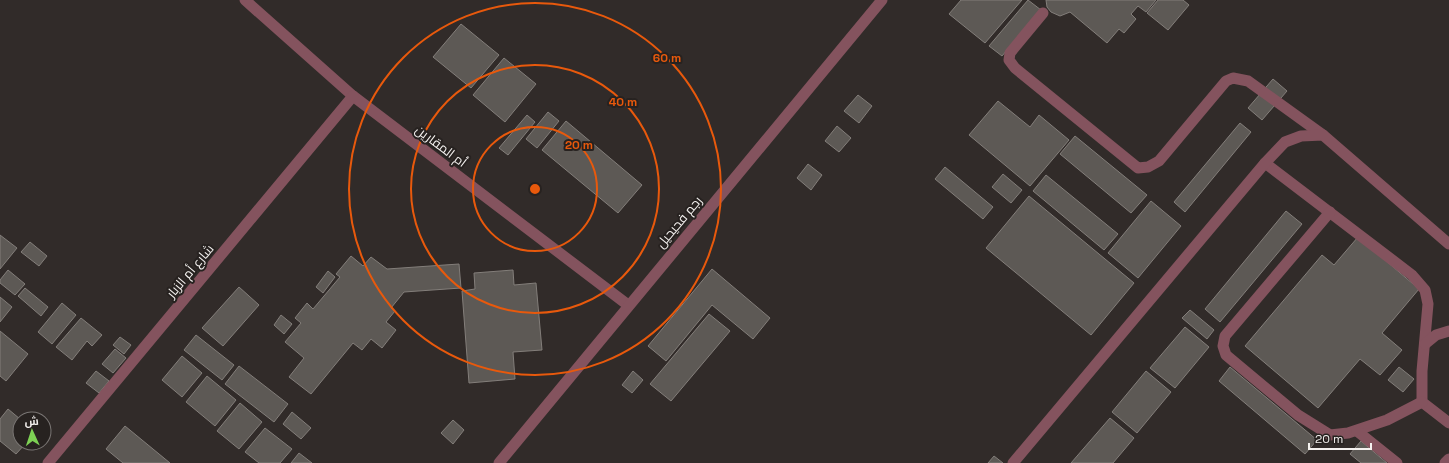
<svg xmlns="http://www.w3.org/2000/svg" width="1449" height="463" font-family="'Space Grotesk',Cairo,sans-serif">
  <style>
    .building { fill: #5d5955; stroke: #837e7a }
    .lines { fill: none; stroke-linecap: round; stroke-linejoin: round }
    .service { stroke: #84535e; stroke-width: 11 }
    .minor { stroke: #84535e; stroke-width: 11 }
    .ring { fill: none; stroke: #e8590c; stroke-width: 2 }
    .labels { text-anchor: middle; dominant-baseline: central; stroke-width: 4; stroke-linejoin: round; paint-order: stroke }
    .street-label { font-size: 13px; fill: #f5f2f0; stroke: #272220 }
    .centre { fill: #e8590c; stroke: #272220; stroke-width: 2 }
    .ring-label { font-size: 12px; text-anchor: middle; font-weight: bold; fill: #e8590c; stroke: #272220; stroke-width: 4; stroke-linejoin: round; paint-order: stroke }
  </style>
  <rect width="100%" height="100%" fill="#312b29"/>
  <g class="building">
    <polygon points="961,0 1022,0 985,43 949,14"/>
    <polygon points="1028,0 1041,10 1002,56 989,46"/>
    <polygon points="1046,0 1156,0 1146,12 1138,6 1131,14 1136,19 1124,33 1119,29 1107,43 1070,12 1060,16 1051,12 1047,7"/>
    <polygon points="1158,0 1183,0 1189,5 1168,30 1147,13"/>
    <polygon points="461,24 499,55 471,88 433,57"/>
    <polygon points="504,58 536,84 505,122 473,95"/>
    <polygon points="1273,79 1287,91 1262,120 1248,108"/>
    <polygon points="858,95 872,106 859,123 844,111"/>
    <polygon points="998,101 1030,127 1039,115 1069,140 1030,186 969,135"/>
    <polygon points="548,112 559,121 537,148 526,139"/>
    <polygon points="527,115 535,122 508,155 499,148"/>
    <polygon points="566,121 642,185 618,213 542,150"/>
    <polygon points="1240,123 1251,132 1185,212 1174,202"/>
    <polygon points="837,126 851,138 839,152 825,141"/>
    <polygon points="1075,136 1147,195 1131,213 1060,154"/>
    <polygon points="808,164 822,175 811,190 797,178"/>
    <polygon points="945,167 993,207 983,219 935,179"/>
    <polygon points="1003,174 1022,190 1011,203 992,187"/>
    <polygon points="1046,175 1118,234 1104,250 1033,191"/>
    <polygon points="1029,196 1134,283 1091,335 986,248"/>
    <polygon points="1151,201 1181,226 1138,278 1108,253"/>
    <polygon points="1286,211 1302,224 1220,322 1205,309"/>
    <polygon points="0,235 17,248 0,269"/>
    <polygon points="1358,237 1419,289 1382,333 1402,350 1380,375 1360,359 1318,408 1245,346 1322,255 1334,265"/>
    <polygon points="30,242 47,256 39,266 21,252"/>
    <polygon points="351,256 363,266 371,257 387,269 459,264 461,288 404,292 391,308 395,311 386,322 396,330 382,348 371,339 362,350 353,343 311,394 289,377 304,358 285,342 301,323 295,318 307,303 313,309 340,277 336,274"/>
    <polygon points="712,269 770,318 753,339 712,305 666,361 648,346"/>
    <polygon points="8,270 25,284 15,295 0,283 0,280"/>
    <polygon points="513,270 514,285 536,283 542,350 513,352 515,379 469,383 462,291 475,289 474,273"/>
    <polygon points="328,271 335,277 323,293 316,287"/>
    <polygon points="239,287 259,305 223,346 202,328"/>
    <polygon points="25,288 48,307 41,316 18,296"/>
    <polygon points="0,297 12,307 0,322"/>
    <polygon points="62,303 76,315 52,344 38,332"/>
    <polygon points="1190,310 1214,330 1207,339 1182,318"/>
    <polygon points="709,314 730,331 671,401 650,384"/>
    <polygon points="281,315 292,324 284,334 274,325"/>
    <polygon points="81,318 102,335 92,346 87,341 72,360 56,347"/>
    <polygon points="1185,327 1209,347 1175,388 1150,368"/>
    <polygon points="0,331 28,354 6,381 0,376"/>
    <polygon points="196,335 234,365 222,380 184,350"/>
    <polygon points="120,337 131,345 124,354 113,345"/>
    <polygon points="115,349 126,358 113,373 102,364"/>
    <polygon points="182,356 202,373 182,397 162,380"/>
    <polygon points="239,366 288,404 274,422 225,384"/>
    <polygon points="1230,367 1317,440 1305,454 1219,381"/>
    <polygon points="1399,367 1414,379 1403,392 1388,380"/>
    <polygon points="96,371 109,381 99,393 86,383"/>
    <polygon points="633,371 643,380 632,393 622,385"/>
    <polygon points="1146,371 1171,392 1137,433 1112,412"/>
    <polygon points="207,376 236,400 215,426 186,402"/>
    <polygon points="240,403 262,422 239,449 217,431"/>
    <polygon points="8,409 20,419 20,443 26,443 16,454 0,441 0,419"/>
    <polygon points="292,412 311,428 301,439 283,424"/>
    <polygon points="1110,418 1134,438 1113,463 1071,463"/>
    <polygon points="453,420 464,430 453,444 441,433"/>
    <polygon points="125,426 170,463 123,463 106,449"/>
    <polygon points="265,428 292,449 280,463 259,463 245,452"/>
    <polygon points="1361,441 1387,463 1361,463 1350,454"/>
    <polygon points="299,453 312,463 291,463"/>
    <polygon points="994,456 1003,463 988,463"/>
  </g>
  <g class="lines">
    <g class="service">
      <polyline points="1043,13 1010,53 1009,60 1015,68 1138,168 1148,167 1159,161 1226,81 1233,78 1248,81 1323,135"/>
      <polyline points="1265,163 1412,275 1425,290 1428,304 1422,371 1422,402 1449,423"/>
      <polyline points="1330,212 1225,336 1223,346 1226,355 1298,415 1330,435 1348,433 1387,420 1422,402"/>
      <polyline points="1425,344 1436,335 1449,331"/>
      <polyline points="1357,431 1397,463"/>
      <polyline points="1013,463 1265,163 1285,142 1301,136 1323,135 1449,244"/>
      <polyline points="1445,463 1449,459"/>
    </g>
    <g class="minor">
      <polyline points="245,0 353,96 628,305"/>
      <polyline points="48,463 353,96"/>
      <polyline points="499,463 882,0"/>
    </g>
  </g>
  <g class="ring">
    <circle cx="535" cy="189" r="62"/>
    <circle cx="535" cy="189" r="124"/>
    <circle cx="535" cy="189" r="186"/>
  </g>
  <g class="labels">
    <g class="street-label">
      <text transform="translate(441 146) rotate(37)">أم المقارين</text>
      <text transform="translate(679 222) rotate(-50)">رجم فحيحيل</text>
      <text transform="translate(190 271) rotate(-50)">شارع أم الزبار</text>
    </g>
  </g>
  <circle cx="535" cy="189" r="6" class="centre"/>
  <g class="ring-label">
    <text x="667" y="62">60 m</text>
    <text x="623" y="106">40 m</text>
    <text x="579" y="149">20 m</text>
  </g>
  <g transform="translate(32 431) rotate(357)"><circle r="19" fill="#272220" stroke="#797573"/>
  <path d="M0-3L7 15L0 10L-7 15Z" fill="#7dd154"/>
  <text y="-6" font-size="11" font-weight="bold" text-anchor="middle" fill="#f5f2f0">ش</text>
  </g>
  <path d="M1309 443v6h62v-6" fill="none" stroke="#f5f2f0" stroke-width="2"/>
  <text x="1315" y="443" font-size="12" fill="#f5f2f0" stroke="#272220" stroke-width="3" paint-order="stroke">20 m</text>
</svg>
